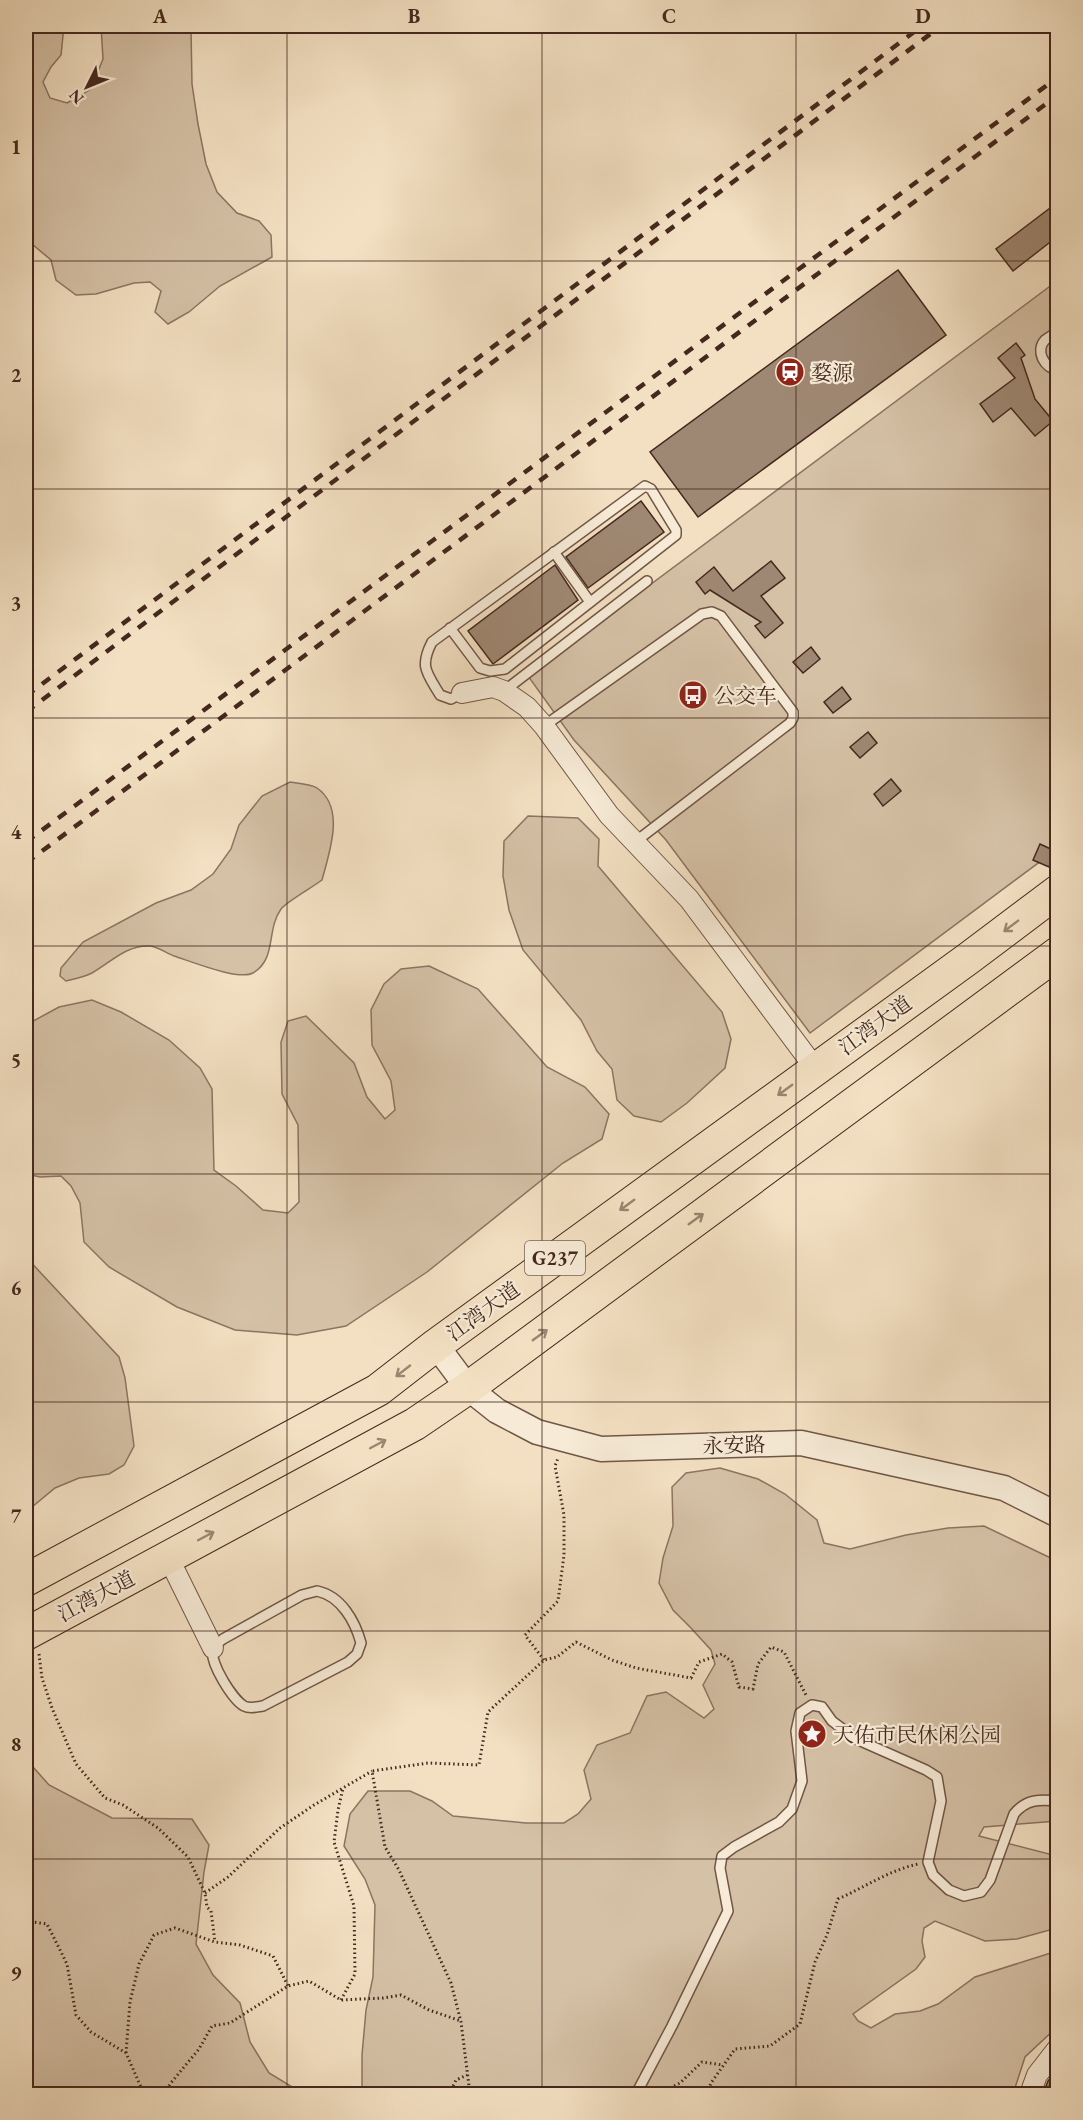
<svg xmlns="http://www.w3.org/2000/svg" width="1083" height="2120" font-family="'EB Garamond','Noto Serif SC',serif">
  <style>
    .green { fill: #d5c1a6; stroke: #8d7462; stroke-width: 1.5 }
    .building { fill: #9f8873; stroke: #45281d; stroke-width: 1.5 }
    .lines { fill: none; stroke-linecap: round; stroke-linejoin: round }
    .service-casing { stroke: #705646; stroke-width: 12 }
    .minor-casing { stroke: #705646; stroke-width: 22 }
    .tertiary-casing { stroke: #705646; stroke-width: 27 }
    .trunk-casing { stroke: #45281d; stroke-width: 34 }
    .path { stroke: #45281d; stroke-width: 3; stroke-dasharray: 1.5 3; stroke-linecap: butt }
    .service { stroke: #f7ebd7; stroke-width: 9 }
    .minor { stroke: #f7ebd7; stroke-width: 20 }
    .tertiary { stroke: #f7ebd7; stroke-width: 24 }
    .trunk { stroke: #f3e0c2; stroke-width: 32 }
    .rail { stroke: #45281d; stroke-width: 4.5; stroke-dasharray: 10 10; stroke-linecap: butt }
    .oneway { stroke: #9c8470 }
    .grid { fill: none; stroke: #45281d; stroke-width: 1.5; stroke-opacity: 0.55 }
    .labels { text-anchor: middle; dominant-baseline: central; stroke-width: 4.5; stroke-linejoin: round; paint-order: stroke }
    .shield { fill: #f7ebd7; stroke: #7a6255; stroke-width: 1.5 }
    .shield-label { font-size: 20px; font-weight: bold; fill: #45281d }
    .poi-label { font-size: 21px; fill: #45281d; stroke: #f7ebd7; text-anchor: start }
    .street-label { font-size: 21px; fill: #45281d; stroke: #f7ebd7 }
    .neatline { fill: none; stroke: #45281d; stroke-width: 2 }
    .grid-label { font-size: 20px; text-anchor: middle; font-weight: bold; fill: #45281d }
  </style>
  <rect width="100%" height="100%" fill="#f3e0c2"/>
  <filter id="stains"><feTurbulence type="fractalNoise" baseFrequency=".00333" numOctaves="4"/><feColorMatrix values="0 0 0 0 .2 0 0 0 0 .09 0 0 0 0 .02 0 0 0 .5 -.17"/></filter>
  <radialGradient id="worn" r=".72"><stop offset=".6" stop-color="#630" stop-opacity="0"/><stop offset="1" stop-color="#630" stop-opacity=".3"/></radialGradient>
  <g class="green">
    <polygon points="26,26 64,26 61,55 51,67 43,82 50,98 67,103 91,89 103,59 101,26 194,26 191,29 192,84 198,124 206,164 217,192 237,213 259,221 271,235 272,257 220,286 189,312 168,324 155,312 161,291 150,282 134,283 96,294 76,295 56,280 51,260 26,239"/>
    <polygon points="1057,281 1057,849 810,1033 666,840 574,740 528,676"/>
    <path d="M290 782C298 783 311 784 317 788 346 808 329 853 322 880 313 887 286 902 281 909 266 930 277 959 253 973 239 981 190 961 174 956 166 953 157 946 149 946 126 945 110 963 92 973 84 977 74 979 66 981L60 976 61 968 83 942 156 903 191 890 213 874 231 849 239 825 262 796Z"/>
    <polygon points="528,816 578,818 599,839 598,866 722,1012 731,1039 725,1068 687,1103 661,1122 634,1116 617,1100 612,1069 597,1051 581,1020 523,950 509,910 503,876 504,841"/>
    <polygon points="429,966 478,989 547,1067 585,1087 609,1114 602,1139 563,1163 427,1272 346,1326 297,1335 235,1330 177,1307 109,1267 84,1242 80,1203 71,1186 61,1176 40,1177 26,1174 26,1025 59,1007 92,1000 121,1012 169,1040 200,1068 212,1089 214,1170 236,1186 263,1210 288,1213 299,1202 298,1125 282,1094 281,1042 288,1021 306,1016 354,1063 367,1097 385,1119 395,1110 391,1081 372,1045 371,1010 384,984 401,969"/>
    <polygon points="26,1257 119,1357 125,1378 134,1446 124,1465 109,1474 79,1478 55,1488 26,1512"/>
    <polygon points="720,1468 758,1479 785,1494 817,1520 824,1543 850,1549 906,1535 948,1528 984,1526 1057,1561 1057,1821 984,1827 979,1836 1057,1856 1057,1928 1017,1939 985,1941 935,1921 924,1928 922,1941 925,1957 916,1969 853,2014 858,2021 871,2028 895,2014 920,2011 938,2004 975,1977 1057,1951 1057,2027 1025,2057 1013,2094 362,2094 362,2055 366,2010 373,1977 375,1905 365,1879 344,1846 350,1814 368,1791 410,1791 432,1801 453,1816 526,1823 564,1823 578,1814 591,1799 584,1770 597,1745 630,1733 647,1696 666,1692 704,1718 714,1709 703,1685 715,1664 711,1650 690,1627 673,1610 659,1583 663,1558 673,1526 672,1487 686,1473"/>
    <polygon points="26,1759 49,1785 112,1818 192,1819 209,1845 204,1872 196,1944 213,1975 240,2003 250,2042 269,2073 297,2090 316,2094 26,2094"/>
  </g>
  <g class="building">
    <polygon points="1058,202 1058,236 1013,271 996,249"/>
    <polygon points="898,270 946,335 698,517 650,452"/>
    <polygon points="1016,343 1025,355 1021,358 1035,399 1053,421 1035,436 1011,408 993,422 980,404 1015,378 998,358"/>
    <polygon points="641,501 664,532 588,588 566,557"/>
    <polygon points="771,561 785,578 761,596 783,623 765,638 755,626 761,622 710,590 705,594 696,582 714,567 733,591"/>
    <polygon points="555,565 578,600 493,664 468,631"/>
    <polygon points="811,647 820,659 803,673 793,662"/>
    <polygon points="842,687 851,699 833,713 824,702"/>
    <polygon points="868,732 877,743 860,758 850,747"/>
    <polygon points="891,779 901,791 883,806 874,794"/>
    <polygon points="1040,844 1055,851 1049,867 1033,860"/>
    <polygon points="1058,2068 1058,2094 1048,2094 1044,2091 1048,2081"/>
  </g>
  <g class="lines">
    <g class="service-casing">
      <g id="service">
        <path d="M1058 332C1054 334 1049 337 1045 340 1035 351 1044 368 1058 370"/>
        <polyline points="554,552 590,602"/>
        <path d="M450 628 480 668 490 671 505 669 676 535V530L651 489 645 486 432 642C419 667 427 673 440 695L451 699 462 693"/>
        <polyline points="504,691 647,581"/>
        <polyline points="544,726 702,614 712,612 721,616 793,712 793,718 790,723 635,842"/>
        <path d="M317 1591C341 1596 355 1621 361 1643L357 1654 348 1662 263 1706C256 1707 250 1709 244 1706 233 1700 209 1662 213 1650 215 1645 219 1642 223 1639L302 1595Z"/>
        <path d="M636 2094 672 2026 728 1911 720 1868 722 1856 734 1847 779 1822 792 1809 802 1781 796 1731 800 1713 812 1705 822 1707 832 1721 856 1739 926 1770 937 1777 941 1801 928 1862 933 1875 949 1890 964 1896 981 1892 990 1880 1014 1814C1026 1799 1040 1799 1058 1801"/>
      </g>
    </g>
    <g class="minor-casing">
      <g id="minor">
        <polyline points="462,693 493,687 504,691 527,707 544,726 609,815 689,899 815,1068"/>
        <polyline points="168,1557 213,1648"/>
        <polyline points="1030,2094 1037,2075 1058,2048"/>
      </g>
    </g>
    <g class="tertiary-casing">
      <polyline id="tertiary" points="436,1345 468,1388 497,1411 537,1432 601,1449 801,1443 1004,1488 1058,1515"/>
    </g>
    <g class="trunk-casing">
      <g id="trunk">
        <polyline points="26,1580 378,1390 436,1345 969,958 1058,891"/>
        <polyline points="26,1634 415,1424 468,1388 1058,953"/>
      </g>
    </g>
    <g class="path">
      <polyline points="39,1654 42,1678 52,1708 76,1764 105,1798 123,1805 158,1828 188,1857 205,1893 207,1907 211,1911 215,1942"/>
      <polyline points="544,1660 525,1635 558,1601 564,1555 564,1515 555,1466 558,1458"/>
      <polyline points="205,1893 228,1877 280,1828 314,1805 372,1771"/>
      <polyline points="26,1921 47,1924 67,1964 76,2015 91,2032 126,2053 144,2094"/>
      <polyline points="341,2000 355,1974 354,1906 334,1842 338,1810 343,1788"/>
      <polyline points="126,2053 130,2002 139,1964 154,1935 175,1928 215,1942 240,1945 273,1956 288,1986"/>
      <polyline points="165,2094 170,2084 199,2049 212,2026 230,2023 288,1986 309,1981 341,2000 383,1998 401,1995 429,2010 461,2021"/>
      <polyline points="449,2094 456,2080 467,2075"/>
      <polyline points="470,2094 461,2022 451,1983 399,1870 385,1847 372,1771 428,1763 479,1765 488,1712 544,1660 557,1657 576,1642 612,1660 636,1668 691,1678 699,1662 722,1654 732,1662 739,1687 753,1689 758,1664 771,1647 784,1652 806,1695"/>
      <polyline points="658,2094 680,2083 702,2062 723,2065"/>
      <path d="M707 2094 711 2083 735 2049 770 2046 800 2024 815 1962 827 1935 838 1899C865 1887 890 1870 918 1864"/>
    </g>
    <use href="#service" class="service"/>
    <use href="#minor" class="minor"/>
    <use href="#tertiary" class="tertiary"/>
    <use href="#trunk" class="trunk"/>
    <g class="rail">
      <polyline points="26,696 922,26"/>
      <polyline points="26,712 941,26"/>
      <polyline points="26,842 1058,77"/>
      <polyline points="26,863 1058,95"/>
    </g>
  </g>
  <defs><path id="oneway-shaft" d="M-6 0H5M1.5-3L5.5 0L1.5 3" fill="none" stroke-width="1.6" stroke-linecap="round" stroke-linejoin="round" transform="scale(1.5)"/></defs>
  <g class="oneway">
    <use href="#oneway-shaft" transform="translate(1011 926) rotate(143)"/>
    <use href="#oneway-shaft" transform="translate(785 1090) rotate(144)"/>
    <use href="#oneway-shaft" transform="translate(627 1205) rotate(144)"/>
    <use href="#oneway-shaft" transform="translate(696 1219) rotate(-36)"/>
    <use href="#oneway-shaft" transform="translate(540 1335) rotate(-36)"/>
    <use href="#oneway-shaft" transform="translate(403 1371) rotate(142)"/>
    <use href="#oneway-shaft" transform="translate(378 1444) rotate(-28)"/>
    <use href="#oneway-shaft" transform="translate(206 1536) rotate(-28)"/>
  </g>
  <path class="grid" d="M287 26V2094M542 26V2094M796 26V2094M26 261H1058M26 489H1058M26 718H1058M26 946H1058M26 1174H1058M26 1402H1058M26 1631H1058M26 1859H1058"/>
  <defs>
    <g id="station-disc" transform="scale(1.5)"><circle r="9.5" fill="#8f2418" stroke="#f7ebd7"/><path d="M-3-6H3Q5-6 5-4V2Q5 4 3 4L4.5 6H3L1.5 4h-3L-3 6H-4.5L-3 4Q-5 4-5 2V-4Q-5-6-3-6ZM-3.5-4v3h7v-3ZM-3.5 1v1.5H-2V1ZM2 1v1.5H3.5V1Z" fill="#fff"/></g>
    <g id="bus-disc" transform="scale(1.5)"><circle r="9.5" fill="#8f2418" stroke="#f7ebd7"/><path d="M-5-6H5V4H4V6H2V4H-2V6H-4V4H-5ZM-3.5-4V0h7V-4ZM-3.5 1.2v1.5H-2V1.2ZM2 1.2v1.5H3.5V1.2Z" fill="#fff"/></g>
    <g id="sight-disc" transform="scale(1.5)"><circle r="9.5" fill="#8f2418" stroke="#f7ebd7"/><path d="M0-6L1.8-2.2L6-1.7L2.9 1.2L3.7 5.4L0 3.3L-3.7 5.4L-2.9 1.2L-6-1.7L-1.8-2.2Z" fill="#fff"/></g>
  </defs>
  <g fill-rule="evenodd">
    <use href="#station-disc" x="790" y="372"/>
    <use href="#bus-disc" x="693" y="695"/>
    <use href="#sight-disc" x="812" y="1734"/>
  </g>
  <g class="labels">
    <rect class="shield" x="525" y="1241" width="60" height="34" rx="4.5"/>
    <g class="shield-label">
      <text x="555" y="1258">G237</text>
    </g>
    <g class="poi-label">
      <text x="811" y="372">婺源</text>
      <text x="714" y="695">公交车</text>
      <text x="833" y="1734">天佑市民休闲公园</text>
    </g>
    <g class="street-label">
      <text transform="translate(875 1025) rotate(-36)">江湾大道</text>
      <text transform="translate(483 1311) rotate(-36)">江湾大道</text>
      <text transform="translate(734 1445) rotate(-2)">永安路</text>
      <text transform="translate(96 1596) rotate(-28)">江湾大道</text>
    </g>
  </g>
  <rect width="1083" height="2120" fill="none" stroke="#f3e0c2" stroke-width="66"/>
  <g transform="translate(87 87) rotate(227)" stroke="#f7ebd7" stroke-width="4.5" paint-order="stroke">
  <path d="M0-4.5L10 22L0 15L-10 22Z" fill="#45281d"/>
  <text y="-9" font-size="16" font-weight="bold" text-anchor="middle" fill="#45281d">N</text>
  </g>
  <rect x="33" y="33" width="1017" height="2054" class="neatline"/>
  <g class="grid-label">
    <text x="160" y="23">A</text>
    <text x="414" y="23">B</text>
    <text x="669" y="23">C</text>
    <text x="923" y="23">D</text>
    <text x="16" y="154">1</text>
    <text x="16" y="382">2</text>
    <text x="16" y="610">3</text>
    <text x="16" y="839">4</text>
    <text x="16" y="1067">5</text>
    <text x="16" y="1295">6</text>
    <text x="16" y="1523">7</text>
    <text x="16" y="1751">8</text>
    <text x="16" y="1980">9</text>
  </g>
  <rect width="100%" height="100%" filter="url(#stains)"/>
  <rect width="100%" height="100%" fill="url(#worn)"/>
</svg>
